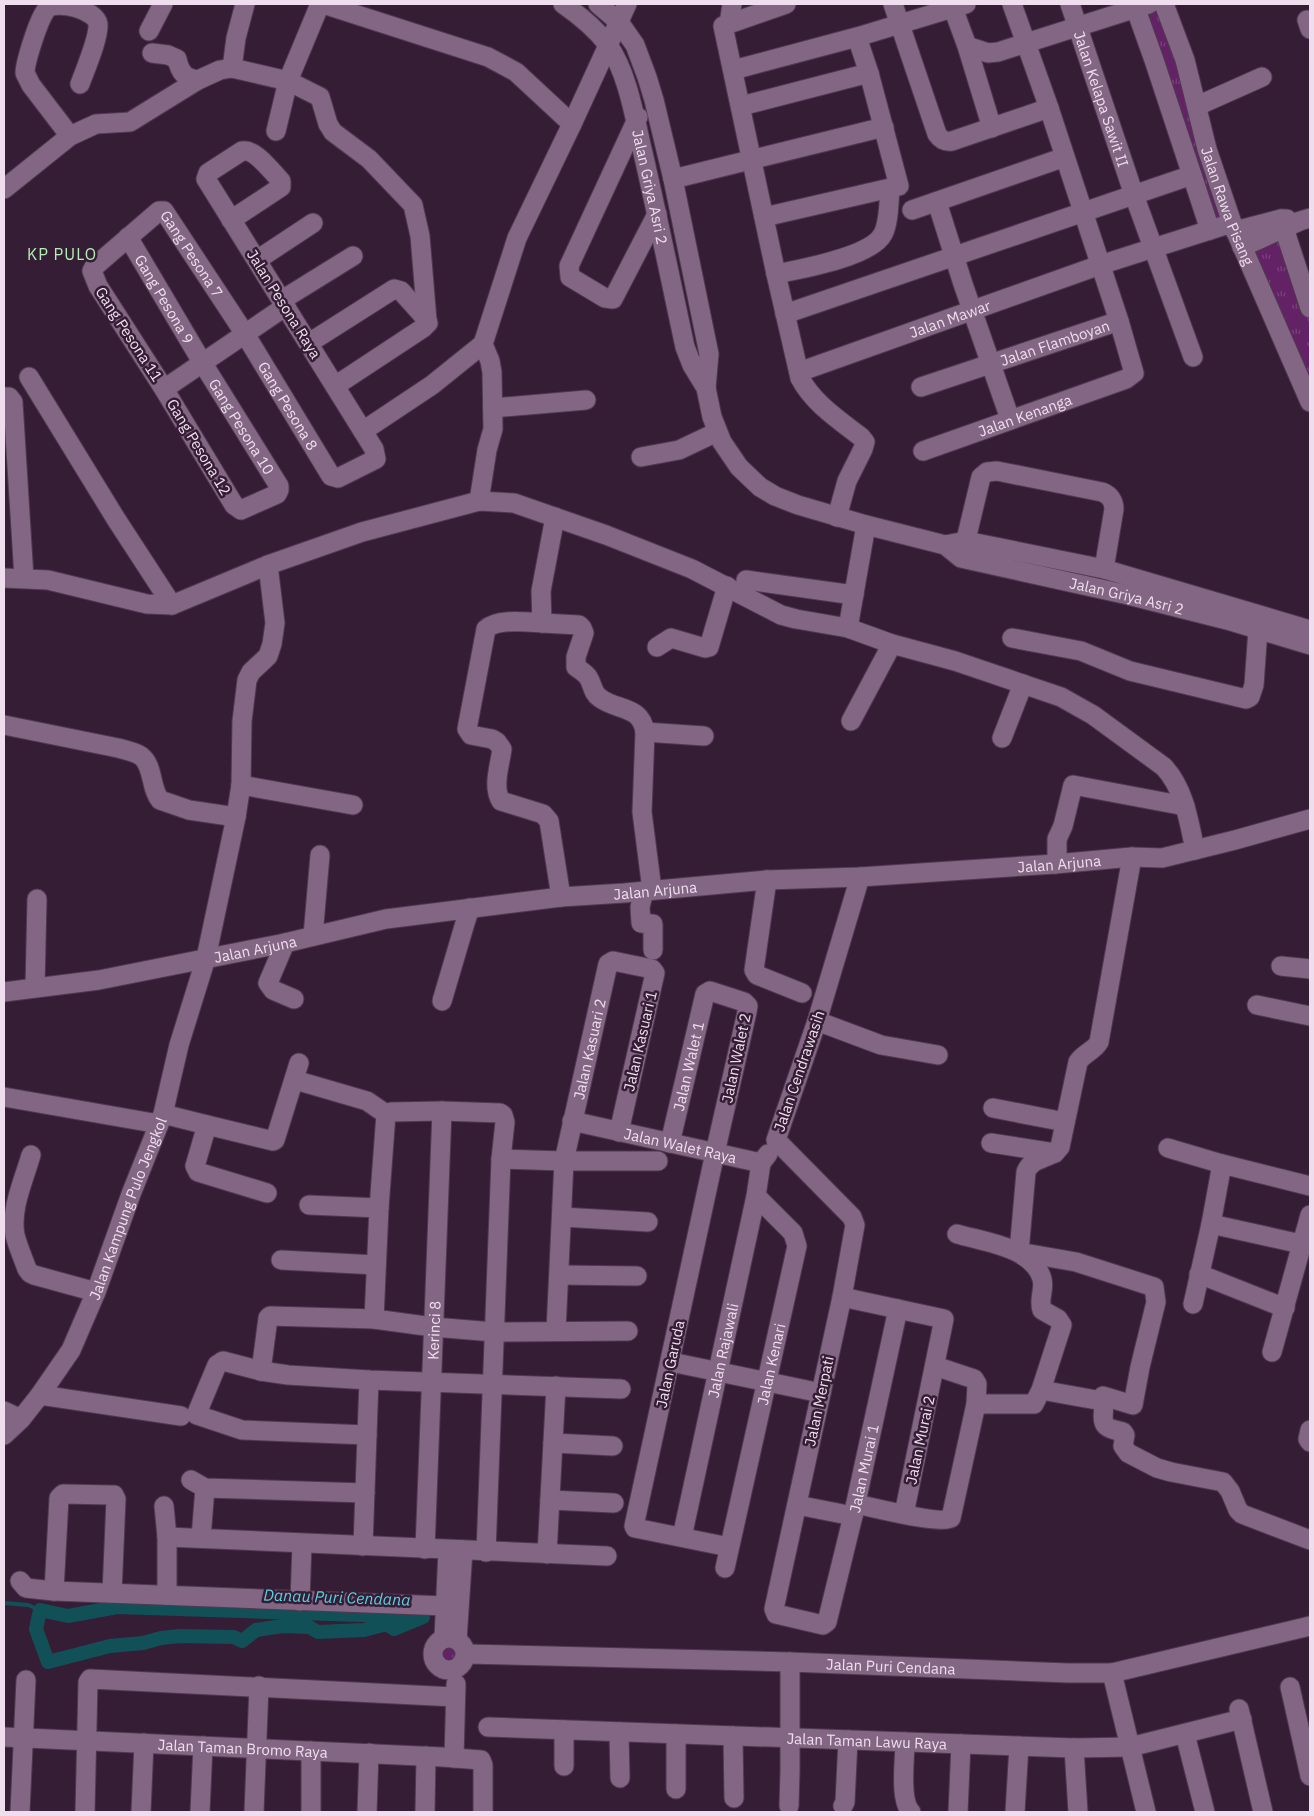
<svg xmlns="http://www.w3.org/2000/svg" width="1314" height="1816" font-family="'IBM Plex Sans',sans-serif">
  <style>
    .grass { fill: url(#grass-tufts) }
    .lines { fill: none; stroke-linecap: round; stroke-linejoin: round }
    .stream { stroke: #125057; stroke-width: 4 }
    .canal { stroke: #125057; stroke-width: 14 }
    .minor-casing { stroke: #4f3a4f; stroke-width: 21 }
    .minor { stroke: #836683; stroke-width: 19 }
    .labels { text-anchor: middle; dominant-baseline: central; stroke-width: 5; stroke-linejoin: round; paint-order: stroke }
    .street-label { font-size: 15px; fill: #efdfee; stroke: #361d36 }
    .neighbourhood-label { font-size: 16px; letter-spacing: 1px; fill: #b0eeb4; stroke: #361d36 }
    .water-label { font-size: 16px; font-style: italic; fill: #58d2e1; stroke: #361d36 }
  </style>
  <defs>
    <pattern id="grass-tufts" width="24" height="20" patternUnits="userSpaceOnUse" patternTransform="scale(1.25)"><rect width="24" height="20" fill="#642266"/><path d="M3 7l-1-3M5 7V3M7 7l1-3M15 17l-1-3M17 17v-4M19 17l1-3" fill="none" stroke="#7a427c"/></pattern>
  </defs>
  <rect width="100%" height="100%" fill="#361d36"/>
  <g class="grass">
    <polygon points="1164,4 1232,223 1210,230 1136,8"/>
    <polygon points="1284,229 1310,308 1310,402 1242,247"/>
    <path d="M448 1550 465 1659C454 1685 418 1661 439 1641Z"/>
  </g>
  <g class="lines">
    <polyline class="stream" points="4,1603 28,1605 40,1610 36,1629 42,1645"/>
    <polygon class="canal" points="117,1607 423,1617 394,1629 387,1624 364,1630 318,1632 309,1627 283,1626 256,1630 242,1641 234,1637 180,1636 161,1638 143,1643 110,1646 48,1662 36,1629 40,1610 68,1616"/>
    <g class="minor-casing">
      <g id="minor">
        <polyline points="323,4 488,57 516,72 572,124"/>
        <path id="s1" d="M563 4C579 15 596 29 608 45 628 73 635 120 643 153 658 218 671 282 685 347L692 365 706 388 712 417 722 442 739 467 760 487 775 496 798 505 866 525 945 545 961 558 1128 595 1227 620 1310 645"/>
        <polyline points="598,4 619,22 635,45 647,77 654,100 673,179 709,354 706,388"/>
        <path d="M786 4 723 26 776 274 800 378C813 403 839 420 861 437L865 442 863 449 847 481 837 517"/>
        <path d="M893 4 937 134C941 140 945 142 952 141L1049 108"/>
        <path id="s2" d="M1070 4 1134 195 1193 357"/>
        <polyline points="1134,4 1154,60 1192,175"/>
        <path id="s3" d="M1164 4 1185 60 1207 149 1232 223 1310 402"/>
        <polyline points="953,8 967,46 988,53 998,52 1149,4"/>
        <polyline points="1307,20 1310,29"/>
        <polyline points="729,24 732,4"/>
        <polyline points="149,31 163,4"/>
        <polyline points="967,46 992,128"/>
        <path d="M152 53 168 55 177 59C180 72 184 78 198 80"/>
        <polyline points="232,68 236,38 245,4"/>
        <polyline points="733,70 857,37 966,4"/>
        <polyline points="741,106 869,73"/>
        <polyline points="1197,106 1262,77"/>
        <polyline points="638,117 569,266 570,277 605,298 613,299 657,214"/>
        <polyline points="276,131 288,81 320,4"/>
        <path d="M70 136 31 85 25 73C25 63 40 13 48 8 58 0 96 10 98 24 99 38 85 70 80 84"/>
        <polyline points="673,179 884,127"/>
        <polyline points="4,189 70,136 96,124 130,122 198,80 220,70 232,68 288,81 320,97 328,124 333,132 369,159 413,205 420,236 427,320"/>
        <polyline points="937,202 963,284 1010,419"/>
        <polyline points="912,210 1065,157"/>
        <polyline points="764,217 899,186 869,73 857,37"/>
        <polyline points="1281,219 1310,308"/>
        <polyline points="1235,231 1281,219 1287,219"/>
        <path id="s4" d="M128 237 202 362 279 486V490L277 494 241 510 234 505 164 389 98 286 92 271 94 267 159 211H164L245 334 331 476 338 478 376 459 374 449 206 179 208 173 242 151C255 148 272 172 281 181V187L231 220"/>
        <polyline points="1242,247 1300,221 1310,218"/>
        <polyline points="257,260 313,223"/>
        <path d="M776 274C801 269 871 257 883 234 889 223 889 200 890 188"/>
        <polyline points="282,300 353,256"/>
        <polyline points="785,314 1192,175 1210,230"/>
        <polyline points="309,343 394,289 401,291 427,320 428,323 423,328 335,386"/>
        <path id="s5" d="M799 372 1100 265 1232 223"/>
        <polyline points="29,377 116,519 172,605"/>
        <path id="s6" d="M921 387 1119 321"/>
        <polyline points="164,389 286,306"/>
        <polyline points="4,397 9,397 13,402 24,578"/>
        <polyline points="493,408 586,400"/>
        <polyline points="363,431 432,385 483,344"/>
        <path id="s7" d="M923 451 1126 379 1134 373 1119 321 1049 108 1012 4"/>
        <polyline points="641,457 679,450 717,432"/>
        <polyline points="479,501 487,450 493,429 492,372 490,361 483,344 517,238 572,124 627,4"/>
        <path d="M555 517 541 591 542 623C527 622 497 618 486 629L467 729 471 735 492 739 497 742 502 749C500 765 492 787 501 801L543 814 549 821 561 897"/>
        <polyline points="945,545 966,541 1104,569 1310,630"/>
        <path d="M963 552 981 477 987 472 997 471 1102 492C1110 495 1114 501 1114 509L1104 569"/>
        <path d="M4 578 48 580 147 604 172 605 268 565 362 532 479 501 514 503 606 535 692 569 781 615 796 619 848 628 892 644 955 661 1061 697 1093 715 1164 767C1185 790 1189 822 1195 850"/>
        <polyline points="746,580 854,595"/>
        <path d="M542 623 579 625 582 628 584 633 576 657V667C580 670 585 673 588 677 593 684 592 693 600 698 617 711 641 705 645 732L642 812 652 890"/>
        <polyline points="848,628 866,525"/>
        <polyline points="1012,638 1081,651 1130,671 1246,699 1250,697 1254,685 1258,629"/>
        <polyline points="657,647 671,638 705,648 709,647 727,586"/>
        <polyline points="851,721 892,644"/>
        <path d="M4 725 118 748C126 750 135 752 141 756 154 766 150 788 160 800L189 810 236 817"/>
        <polyline points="645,732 704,736"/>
        <polyline points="1002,738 1023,684"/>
        <polyline points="241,785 353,805"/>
        <polyline points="1055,864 1057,859 1057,839 1063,826 1073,785 1185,806"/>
        <path id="s8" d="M860 877 817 1021 776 1140 852 1217 855 1225 842 1297 774 1609 776 1614 823 1625 827 1622 853 1516 898 1309"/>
        <polyline points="767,880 754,970 757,975 802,993"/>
        <polyline points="644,891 640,907 641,923 653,924 653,950"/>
        <polyline points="313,936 320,855"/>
        <polyline points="285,943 268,983 273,990 294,999"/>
        <polyline points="1281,966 1310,969"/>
        <polyline points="35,987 37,899"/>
        <path id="s9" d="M4 992 99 980 285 943 386 919 561 897 624 893 767 880 860 877 1055 864 1132 857 1162 858 1235 840 1310 819"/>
        <polyline points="442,1001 465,923 470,908"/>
        <polyline points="1257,1005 1310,1016"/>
        <polyline points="817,1021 881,1045 938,1055"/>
        <polyline points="295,1080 367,1101 386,1114"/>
        <polyline points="4,1097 159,1124"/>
        <polyline points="993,1108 1065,1122"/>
        <polyline points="163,1114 207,1125 195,1166 198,1172 267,1193"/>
        <path id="s10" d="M572 1121 761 1163 768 1154"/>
        <polyline points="207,1125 273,1141 275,1140 299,1063"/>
        <path id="s11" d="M670 1143 705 994 710 991 744 1002 748 1006 747 1012 715 1153 634 1526 635 1528 729 1547"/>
        <polyline points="991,1143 1055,1153"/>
        <polyline points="1168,1148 1222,1164"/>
        <path d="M31 1155C24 1180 10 1209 15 1235 18 1247 23 1258 27 1269L30 1273 34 1275 96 1292"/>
        <polyline points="501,1159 564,1161 658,1161"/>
        <polyline points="309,1205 379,1208"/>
        <polyline points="562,1217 648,1222"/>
        <polyline points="1211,1224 1301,1244"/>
        <path d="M957 1234C984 1242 1033 1247 1042 1279 1045 1289 1038 1300 1042 1310L1058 1319 1062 1325 1041 1390 1034 1404H976"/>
        <polyline points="281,1260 376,1265"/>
        <polyline points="1199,1274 1285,1308"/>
        <polyline points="560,1275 637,1276"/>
        <polyline points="842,1297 944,1319 904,1514"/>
        <polyline points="1193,1304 1211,1224 1222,1164 1310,1186"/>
        <polyline points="374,1319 379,1208 386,1114 391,1112 442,1111 500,1113 503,1115 505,1122 501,1159 486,1552"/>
        <path id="s12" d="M556 1331 564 1161 608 964 613 961 652 969 655 973 619 1132"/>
        <polyline points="1272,1352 1310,1215"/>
        <polyline points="671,1362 821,1393"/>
        <polyline points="261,1371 268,1318 270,1316 374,1319 433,1327 494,1332 628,1331"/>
        <path d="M1041 1390 1102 1401 1104 1404C1102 1426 1102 1427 1123 1432L1125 1435 1123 1446 1128 1453 1157 1468 1171 1472 1223 1482 1230 1491 1238 1510 1242 1514 1310 1540"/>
        <polyline points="40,1395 181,1416"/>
        <path d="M1102 1401 1103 1396 1133 1405 1140 1367 1156 1302 1154 1287 1076 1262 1019 1252 1026 1172C1032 1156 1051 1160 1060 1147L1078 1062C1084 1053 1094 1051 1099 1042L1132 857"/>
        <polyline points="4,1411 21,1419"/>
        <polyline points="1310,1430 1308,1439 1310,1442"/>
        <path id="s13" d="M4 1435 21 1419 40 1395 71 1350 96 1292 131 1194 163 1114 179 1045 206 958 236 817 241 785 242 721 247 680 251 672 268 656 272 644 275 623 268 565"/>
        <polyline points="367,1435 242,1430 197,1415 197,1413 217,1365 223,1361 261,1371 288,1375 369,1380 621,1389"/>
        <polyline points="553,1443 613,1446"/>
        <polyline points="191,1480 205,1488 365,1493"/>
        <polyline points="550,1500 614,1503"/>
        <path d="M856 1504C871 1507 941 1525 951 1518L976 1404 977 1384 974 1379 935 1366"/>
        <polyline points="797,1505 853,1516"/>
        <polyline points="164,1506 167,1537 167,1595"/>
        <polyline points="167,1537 607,1556"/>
        <path id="s14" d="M682 1537 756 1196 761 1163"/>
        <polyline points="201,1538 205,1488"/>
        <polyline points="363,1546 369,1380"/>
        <path id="s15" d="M425 1549 442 1111"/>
        <polyline points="547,1554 556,1386"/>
        <path id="s16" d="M725 1568 797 1246 793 1233 756 1196"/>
        <polyline points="20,1581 26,1588 54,1591 446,1606"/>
        <polyline points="54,1591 59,1498 63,1494 111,1495 114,1495 116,1499 112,1593"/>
        <polyline points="300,1601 302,1544"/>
        <circle cx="449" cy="1654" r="16"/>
        <polyline points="444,1638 448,1550"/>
        <polyline points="457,1640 463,1550"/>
        <path id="s17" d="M466 1654 790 1662 1068 1673H1112L1310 1626"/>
        <polyline points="1112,1673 1146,1812"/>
        <polyline points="1290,1687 1310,1776"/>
        <polyline points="1239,1709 1263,1812"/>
        <path id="s18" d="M488 1727 1074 1748 1130 1747 1242 1719"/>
        <polyline points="564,1730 564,1766"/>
        <polyline points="619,1732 620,1778"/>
        <polyline points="676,1734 676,1789"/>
        <polyline points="1185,1734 1205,1812"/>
        <polyline points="733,1736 734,1798"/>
        <path id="s19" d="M4 1737 442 1757 481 1760 483 1765V1812"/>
        <path d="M905 1742C905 1759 899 1800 911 1812"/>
        <polyline points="1074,1748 1078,1812"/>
        <polyline points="454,1758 456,1684"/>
        <polyline points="789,1806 790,1771 790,1662"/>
        <polyline points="843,1806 845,1802 848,1740"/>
        <polyline points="20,1812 26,1680"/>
        <polyline points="85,1812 88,1682 90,1679 455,1697"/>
        <polyline points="141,1812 144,1743"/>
        <polyline points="200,1812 203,1746"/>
        <polyline points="254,1812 259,1686"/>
        <polyline points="311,1812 311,1751"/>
        <polyline points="367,1812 369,1753"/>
        <polyline points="425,1812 426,1756"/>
        <polyline points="958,1812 961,1744"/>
        <polyline points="1015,1812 1019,1746"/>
      </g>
    </g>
    <use href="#minor" class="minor"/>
  </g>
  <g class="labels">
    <g class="street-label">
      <text stroke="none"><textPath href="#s2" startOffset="100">Jalan Kelapa Sawit II</textPath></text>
      <text stroke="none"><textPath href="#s1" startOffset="210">Jalan Griya Asri 2</textPath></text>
      <text stroke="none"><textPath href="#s3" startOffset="212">Jalan Rawa Pisang</textPath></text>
      <text stroke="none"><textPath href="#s4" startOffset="768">Gang Pesona 7</textPath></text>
      <text stroke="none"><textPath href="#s4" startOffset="72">Gang Pesona 9</textPath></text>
      <text transform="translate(284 304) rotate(58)">Jalan Pesona Raya</text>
      <text stroke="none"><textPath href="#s5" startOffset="160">Jalan Mawar</textPath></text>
      <text transform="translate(129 334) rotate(57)">Gang Pesona 11</text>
      <text stroke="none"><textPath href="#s6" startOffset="141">Jalan Flamboyan</textPath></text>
      <text stroke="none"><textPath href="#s4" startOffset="948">Gang Pesona 8</textPath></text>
      <text stroke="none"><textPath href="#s7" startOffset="108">Jalan Kenanga</textPath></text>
      <text stroke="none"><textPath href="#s4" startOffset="221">Gang Pesona 10</textPath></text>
      <text transform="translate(199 447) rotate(59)">Gang Pesona 12</text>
      <text stroke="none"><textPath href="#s1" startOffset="921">Jalan Griya Asri 2</textPath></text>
      <text stroke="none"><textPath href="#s9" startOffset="1065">Jalan Arjuna</textPath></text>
      <text stroke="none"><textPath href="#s9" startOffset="660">Jalan Arjuna</textPath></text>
      <text stroke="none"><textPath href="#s9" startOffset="255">Jalan Arjuna</textPath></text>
      <text transform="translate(640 1041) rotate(-77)">Jalan Kasuari 1</text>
      <text stroke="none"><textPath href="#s12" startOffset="285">Jalan Kasuari 2</textPath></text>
      <text transform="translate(736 1058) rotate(-78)">Jalan Walet 2</text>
      <text stroke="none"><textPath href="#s11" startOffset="79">Jalan Walet 1</textPath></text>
      <text transform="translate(799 1071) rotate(-71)">Jalan Cendrawasih</text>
      <text stroke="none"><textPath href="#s10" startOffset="111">Jalan Walet Raya</textPath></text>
      <text stroke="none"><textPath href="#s13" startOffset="261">Jalan Kampung Pulo Jengkol</textPath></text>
      <text stroke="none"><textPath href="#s15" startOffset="219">Kerinci 8</textPath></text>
      <text stroke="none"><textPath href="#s14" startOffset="191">Jalan Rajawali</textPath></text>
      <text transform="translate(670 1364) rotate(-78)">Jalan Garuda</text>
      <text stroke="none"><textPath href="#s16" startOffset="209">Jalan Kenari</textPath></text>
      <text transform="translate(819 1401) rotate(-78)">Jalan Merpati</text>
      <text transform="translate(920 1440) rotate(-78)">Jalan Murai 2</text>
      <text stroke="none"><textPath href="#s8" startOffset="1002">Jalan Murai 1</textPath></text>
      <text stroke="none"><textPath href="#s17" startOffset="425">Jalan Puri Cendana</textPath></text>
      <text stroke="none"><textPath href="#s18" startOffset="379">Jalan Taman Lawu Raya</textPath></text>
      <text stroke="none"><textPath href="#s19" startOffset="239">Jalan Taman Bromo Raya</textPath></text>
    </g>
    <g class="neighbourhood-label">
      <text x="62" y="254">KP PULO</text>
    </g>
    <g class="water-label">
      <text transform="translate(337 1597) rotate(2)">Danau Puri Cendana</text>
    </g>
  </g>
  <rect width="1314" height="1816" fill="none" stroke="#efdfee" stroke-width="10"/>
</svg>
